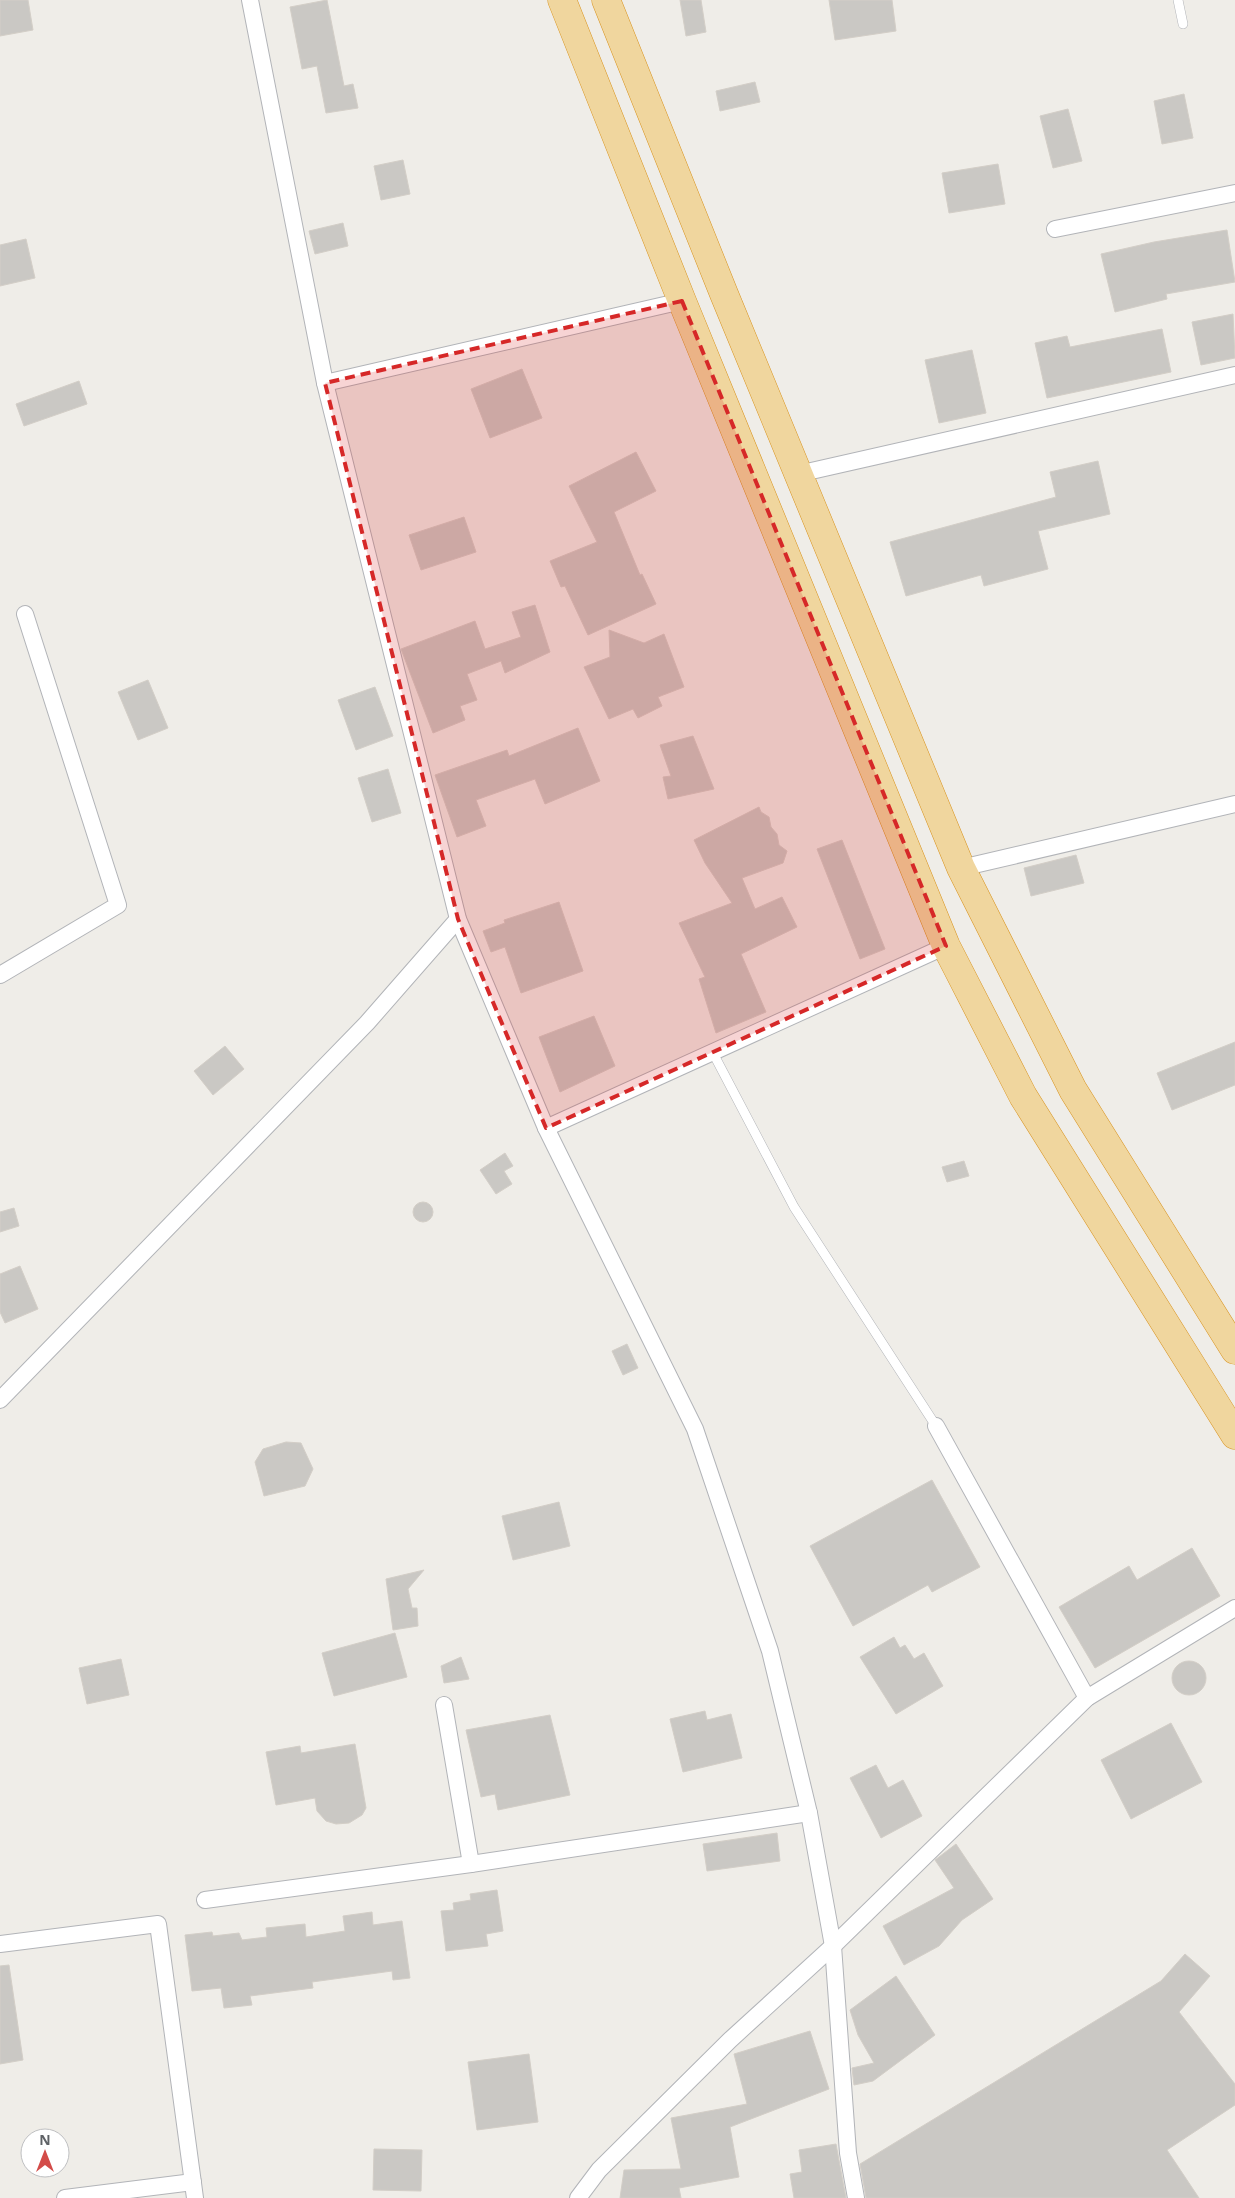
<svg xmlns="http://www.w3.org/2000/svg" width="1235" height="2198" font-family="'Noto Sans',sans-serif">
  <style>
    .building { fill: #cac8c4; stroke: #d3cec7 }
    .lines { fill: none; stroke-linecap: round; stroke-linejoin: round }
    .lane-casing { stroke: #b2b4b8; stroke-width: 10 }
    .street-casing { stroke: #b2b4b8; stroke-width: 18 }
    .highway-casing { stroke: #d8931f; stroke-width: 29 }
    .lane { stroke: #fff; stroke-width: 9 }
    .street { stroke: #fff; stroke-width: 16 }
    .highway { stroke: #f0d69e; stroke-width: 28 }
    .marked { fill: #d62828; fill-opacity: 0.2; stroke: #d62828; stroke-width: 4; stroke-dasharray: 10 6; stroke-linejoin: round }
  </style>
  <rect width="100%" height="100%" fill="#efede8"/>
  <g class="building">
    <polygon points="0,0 28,0 33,30 0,36"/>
    <polygon points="327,0 344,86 353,84 358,108 326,113 317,66 302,69 290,7"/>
    <polygon points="680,0 701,0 706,32 686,36"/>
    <polygon points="829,0 892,0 896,31 835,40"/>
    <polygon points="755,82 760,102 720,111 716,91"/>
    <polygon points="1184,94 1193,138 1162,144 1154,101"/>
    <polygon points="1068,109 1082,161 1053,168 1040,116"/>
    <polygon points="403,160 410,194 381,200 374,166"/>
    <polygon points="998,164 1005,204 949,213 942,173"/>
    <polygon points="343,223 348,246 315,254 309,231"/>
    <polygon points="1227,230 1235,282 1166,294 1167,299 1115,312 1101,254 1154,242"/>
    <polygon points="26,239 35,278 0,286 0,245"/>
    <polygon points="1233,314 1235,358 1201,365 1192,322"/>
    <polygon points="1162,329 1171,372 1047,398 1035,343 1067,336 1070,347"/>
    <polygon points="972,350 986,413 939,423 925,360"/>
    <polygon points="522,369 542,418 490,438 471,389"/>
    <polygon points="79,381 87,404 24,426 16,404"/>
    <polygon points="636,452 656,491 614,512 640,575 642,574 656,604 588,635 565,586 561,587 550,561 597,542 569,486"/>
    <polygon points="1098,461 1110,514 1038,531 1048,569 984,586 981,575 906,596 890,542 1056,497 1050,472"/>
    <polygon points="464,517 476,552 421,570 409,535"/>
    <polygon points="535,605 550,652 505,673 501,661 467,674 477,700 460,706 465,720 433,733 401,649 475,621 485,649 521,637 512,612"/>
    <polygon points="609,630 644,643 664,634 684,687 658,697 662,706 638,718 633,709 609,719 584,667 610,657"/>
    <polygon points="148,680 168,728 138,740 118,692"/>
    <polygon points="375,687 393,736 356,750 338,700"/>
    <polygon points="578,728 600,781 545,804 535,779 476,800 486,826 457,837 435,775 507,750 509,756"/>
    <polygon points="693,736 714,789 668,799 663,777 671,776 660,745"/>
    <polygon points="388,769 401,813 372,822 358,778"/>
    <polygon points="759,807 761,812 769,817 771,827 777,834 779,845 787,851 783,863 742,878 755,909 782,897 797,927 741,954 766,1012 716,1033 699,979 705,977 679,923 732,903 705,863 694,840"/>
    <polygon points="842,840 885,949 860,959 817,849"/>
    <polygon points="1076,855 1084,883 1031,896 1024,868"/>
    <polygon points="559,902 583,971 521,993 505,947 491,952 483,931 505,923 504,920"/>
    <polygon points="594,1016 615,1066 560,1092 539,1037"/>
    <polygon points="1235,1042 1235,1085 1172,1110 1157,1073"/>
    <polygon points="225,1046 244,1069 213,1095 194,1071"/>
    <polygon points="505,1153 513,1166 504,1171 512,1184 496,1194 480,1170"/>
    <polygon points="964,1161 969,1176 947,1182 942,1167"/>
    <circle cx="423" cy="1212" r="10"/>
    <polygon points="14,1208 19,1226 0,1232 0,1212"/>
    <polygon points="20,1266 38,1309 5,1323 0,1312 0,1274"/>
    <polygon points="627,1344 638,1368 623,1375 612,1351"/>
    <polygon points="286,1442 301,1443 313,1469 305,1486 264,1496 255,1462 263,1449"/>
    <polygon points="932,1480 980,1567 932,1592 928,1585 853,1626 810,1546"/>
    <polygon points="559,1502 570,1546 513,1560 502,1516"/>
    <polygon points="1192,1548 1220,1596 1095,1668 1059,1607 1129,1566 1137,1580"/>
    <polygon points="424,1570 408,1589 412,1608 417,1608 418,1626 393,1630 386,1579"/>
    <polygon points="395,1633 407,1677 334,1696 322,1653"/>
    <polygon points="894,1637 900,1648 905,1645 914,1659 924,1653 943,1686 896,1714 860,1657"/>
    <polygon points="461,1657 469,1679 444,1683 441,1666"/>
    <polygon points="121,1659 129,1695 87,1704 79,1668"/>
    <circle cx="1189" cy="1678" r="17"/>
    <polygon points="705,1711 707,1720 731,1714 742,1758 683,1772 670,1719"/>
    <polygon points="550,1715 570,1795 498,1810 495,1794 481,1797 466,1730"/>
    <polygon points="1171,1723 1202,1782 1131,1819 1101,1760"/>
    <polygon points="355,1744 366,1808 362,1815 349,1823 336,1824 326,1821 317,1811 315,1798 276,1805 266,1752 300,1746 301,1753"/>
    <polygon points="876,1765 888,1788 903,1780 922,1816 881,1838 850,1778"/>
    <polygon points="777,1833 780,1861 707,1871 703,1844"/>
    <polygon points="956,1844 993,1899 962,1920 939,1946 904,1965 883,1926 954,1888 935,1860"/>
    <polygon points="497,1890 503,1931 486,1934 488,1946 446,1951 441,1911 454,1910 453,1903 471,1900 470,1894"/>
    <polygon points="372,1912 373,1925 402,1921 410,1978 393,1980 392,1971 312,1982 313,1988 250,1996 252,2005 224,2008 221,1988 192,1991 185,1935 212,1932 213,1936 239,1933 242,1940 267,1937 266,1928 305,1924 306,1937 345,1931 343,1916"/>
    <polygon points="1185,1954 1210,1976 1179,2012 1235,2084 1235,2105 1167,2150 1199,2198 866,2198 860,2164 1161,1981"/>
    <polygon points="9,1965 23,2060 0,2064 0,1966"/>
    <polygon points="896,1976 935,2035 873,2081 854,2085 852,2068 874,2063 858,2035 850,2010"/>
    <polygon points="810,2031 829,2089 730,2127 739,2177 679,2188 681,2198 620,2198 624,2170 681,2169 671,2118 747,2104 734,2054"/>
    <polygon points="529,2054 538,2122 477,2130 468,2062"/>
    <polygon points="836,2144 846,2198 794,2198 790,2174 802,2172 799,2150"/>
    <polygon points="374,2149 422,2150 421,2191 373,2190"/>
  </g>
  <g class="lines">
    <g class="lane-casing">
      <g id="lane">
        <polyline points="1178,0 1183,24"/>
        <polyline points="713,1053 794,1207 936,1426"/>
      </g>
    </g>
    <g class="street-casing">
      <g id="street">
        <polyline points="250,0 325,383 458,919 546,1128 695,1429 770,1651 809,1813 833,1946 848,2153 856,2198"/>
        <polyline points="1055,229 1235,193"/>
        <polyline points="325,383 682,301"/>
        <polyline points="798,474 1235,375"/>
        <polyline points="961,868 1235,804"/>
        <polyline points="0,975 118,905 25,614"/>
        <polyline points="546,1128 946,946"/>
        <polyline points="0,1400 367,1023 458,919"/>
        <polyline points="936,1426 1087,1698"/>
        <polyline points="444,1705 471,1864"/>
        <polyline points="205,1900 471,1864 809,1813"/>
        <polyline points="0,1944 158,1924 195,2198"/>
        <polyline points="65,2198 193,2182"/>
        <polyline points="578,2198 599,2170 730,2040 833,1946 1087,1698 1235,1608"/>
      </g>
    </g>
    <g class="highway-casing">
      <g id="highway">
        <polyline points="562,0 682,301 946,946 1023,1096 1235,1435"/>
        <polyline points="606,0 724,294 961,868 1073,1090 1235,1350"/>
      </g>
    </g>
    <use href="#lane" class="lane"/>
    <use href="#street" class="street"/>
    <use href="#highway" class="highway"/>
  </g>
  <path class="marked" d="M682 301 946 946 546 1128 458 919 325 383Z"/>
  <g transform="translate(45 2153)"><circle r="24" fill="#ffffff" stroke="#bfc0c2"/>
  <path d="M0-4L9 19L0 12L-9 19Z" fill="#d34c49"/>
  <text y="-8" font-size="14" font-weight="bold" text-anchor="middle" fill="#5f6266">N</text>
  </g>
</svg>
